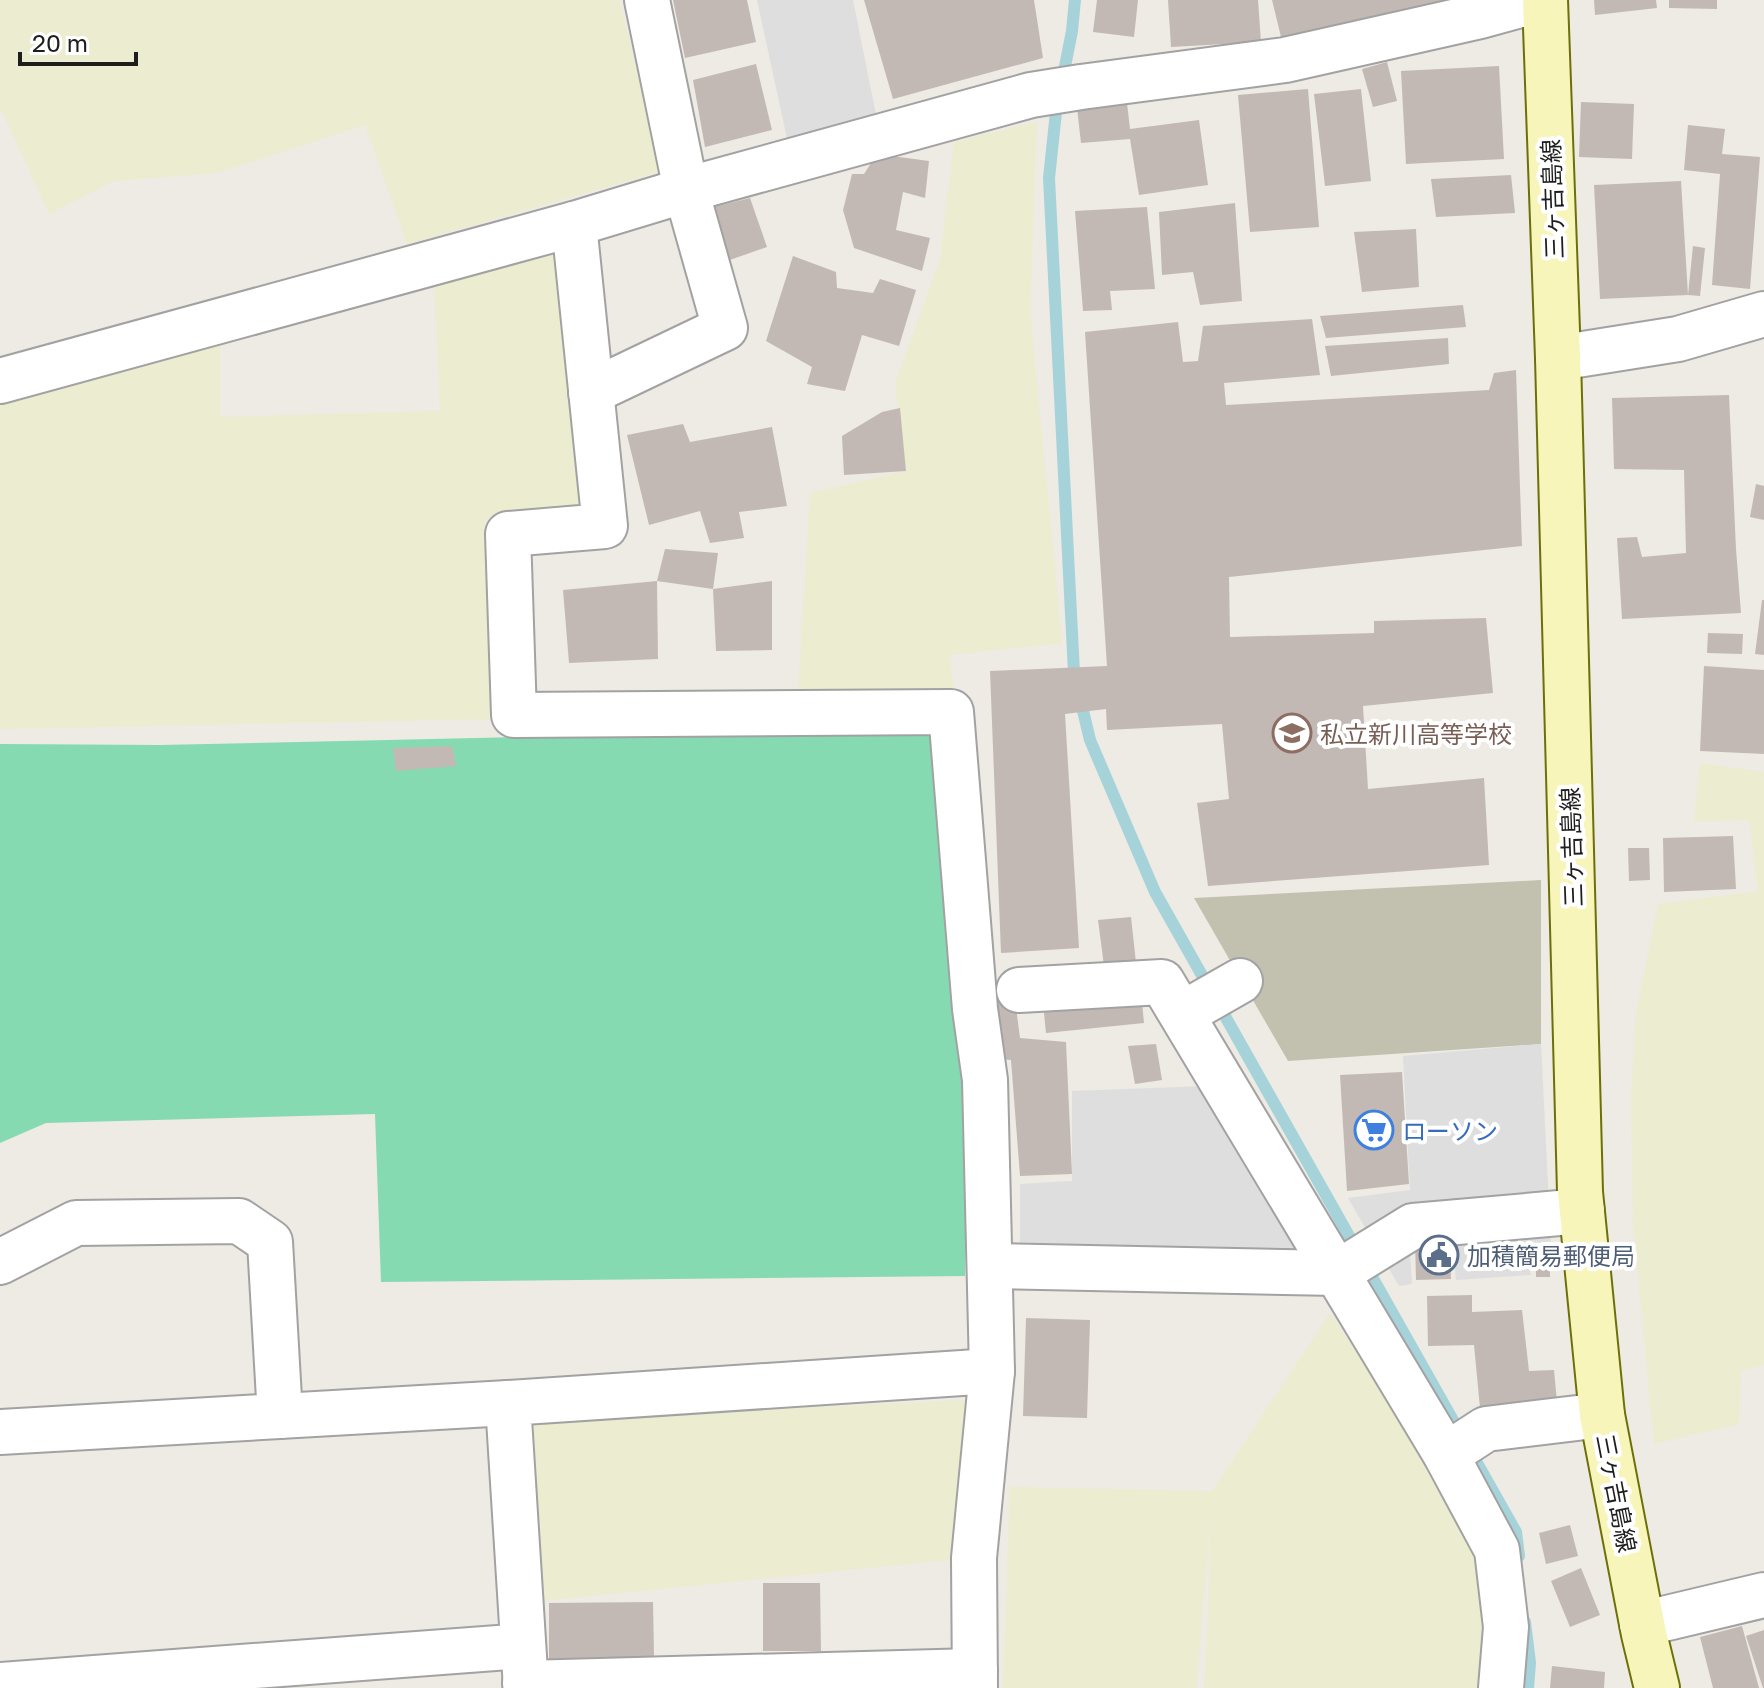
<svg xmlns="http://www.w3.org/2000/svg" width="1764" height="1688" font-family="'Golos Text','Noto Sans JP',sans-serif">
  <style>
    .construction { fill: #c2c1b0 }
    .farmland { fill: #ececd0 }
    .pitch { fill: #85dab2 }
    .parking { fill: #dedede }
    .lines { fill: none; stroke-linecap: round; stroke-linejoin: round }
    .stream { stroke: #a6d3da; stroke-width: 12 }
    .building { fill: #c3b9b4 }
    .minor-casing { stroke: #a2a2a2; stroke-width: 48 }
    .secondary-casing { stroke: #6d7009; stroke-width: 48 }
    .minor { stroke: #fff; stroke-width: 44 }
    .secondary { stroke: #f7f5ba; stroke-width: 44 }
    .labels { text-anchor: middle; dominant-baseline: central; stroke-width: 8; stroke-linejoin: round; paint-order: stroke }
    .street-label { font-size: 24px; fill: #1e1e1e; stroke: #fff }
    .education-label { font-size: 24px; fill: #785e54; stroke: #fff; text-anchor: start }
    .shop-label { font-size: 24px; fill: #366cbe; stroke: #fff; text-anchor: start }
    .service-label { font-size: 24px; fill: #4e5e75; stroke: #fff; text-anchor: start }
  </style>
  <rect width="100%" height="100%" fill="#eeeae4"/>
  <polygon class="construction" points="1541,880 1541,1044 1288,1061 1194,898"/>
  <g class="farmland">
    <polygon points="0,0 619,0 662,171 407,244 365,125 217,173 114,181 49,214 0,107"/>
    <polygon points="1037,122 1030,310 1062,643 949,655 954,688 798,692 810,493 906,471 895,383 940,260 954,142"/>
    <polygon points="564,246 588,506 485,518 494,719 0,729 0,399 220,342 220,417 440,411 434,283"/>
    <polygon points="1700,763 1764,772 1764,1365 1741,1371 1739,1424 1654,1444 1633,1223 1631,1101 1636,1013 1658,904 1758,891 1749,820 1694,821"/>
    <polygon points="1330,1313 1470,1525 1490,1613 1483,1688 1204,1688 1208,1619 1211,1513 1196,1688 1003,1688 1010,1487 1212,1491"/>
    <polygon points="968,1400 957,1559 540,1601 527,1421"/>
  </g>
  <polygon class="pitch" points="938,728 969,1092 965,1276 381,1282 375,1114 46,1123 0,1143 0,744 160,745"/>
  <g class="parking">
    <polygon points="757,0 853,0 877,120 788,143"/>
    <polygon points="1541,1044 1551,1246 1525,1248 1531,1275 1456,1280 1452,1236 1409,1238 1412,1284 1399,1286 1348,1198 1410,1190 1403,1056"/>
    <polygon points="1207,1086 1311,1260 1020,1250 1020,1184 1072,1181 1072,1091"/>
  </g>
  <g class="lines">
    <g class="stream">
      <polyline points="1075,0 1072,31 1056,112 1049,178 1074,673 1090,740 1155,892 1516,1532 1519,1556"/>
      <polyline points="1525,1622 1530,1663 1528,1688"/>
    </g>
  </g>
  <g class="building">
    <polygon points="673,0 747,0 756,42 685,58"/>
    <polygon points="864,0 1034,0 1043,58 893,99"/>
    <polygon points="1097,0 1138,0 1134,37 1093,32"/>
    <polygon points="1168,0 1258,0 1261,42 1171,47"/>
    <polygon points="1272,0 1444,0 1444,1 1282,41"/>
    <polygon points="1594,0 1656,0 1657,8 1595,15"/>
    <polygon points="1669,0 1717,0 1717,9 1669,8"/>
    <polygon points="1387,62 1397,101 1373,107 1362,69"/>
    <polygon points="756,64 772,130 705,147 693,80"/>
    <polygon points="1499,66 1504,159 1406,164 1401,71"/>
    <polygon points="1308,89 1319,227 1250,232 1238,95"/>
    <polygon points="1361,89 1371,181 1325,186 1314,94"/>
    <polygon points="1581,102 1634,104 1632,159 1579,157"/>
    <polygon points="1127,103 1130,129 1199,120 1208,185 1139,195 1130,139 1081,143 1077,108"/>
    <polygon points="1688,125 1725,129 1722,154 1760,157 1750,289 1712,285 1720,174 1684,170"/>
    <polygon points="877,154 929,161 925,198 903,192 896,230 930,238 922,271 854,248 843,210 852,174 864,174"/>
    <polygon points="1511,175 1515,213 1436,217 1431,179"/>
    <polygon points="1681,181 1688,295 1693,246 1705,248 1700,296 1688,295 1600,299 1594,185"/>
    <polygon points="750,198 767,247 724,262 710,208"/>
    <polygon points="1235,203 1242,301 1200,305 1193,272 1162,275 1159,212"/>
    <polygon points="1147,207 1155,289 1110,291 1112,310 1083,311 1075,211"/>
    <polygon points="1416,229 1419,287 1362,292 1354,232"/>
    <polygon points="793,256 836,272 837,288 873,293 880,279 916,290 899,346 862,335 845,391 807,384 812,367 766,341"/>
    <polygon points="1463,305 1466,327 1326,338 1320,316"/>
    <polygon points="1312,319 1320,375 1224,383 1226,405 1489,390 1494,373 1516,370 1522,546 1229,577 1230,637 1374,633 1374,621 1486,618 1493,693 1363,706 1368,789 1484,778 1489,865 1208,886 1197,803 1229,799 1222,724 1107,730 1106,709 1065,714 1079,948 1001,953 990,671 1107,666 1085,332 1178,322 1183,362 1198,361 1203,326"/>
    <polygon points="1448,338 1449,364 1331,376 1325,346"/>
    <polygon points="1729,395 1736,549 1741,613 1622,619 1617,538 1637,537 1642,557 1686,553 1684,470 1614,469 1612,398"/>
    <polygon points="900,408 906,471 844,475 842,436 882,412"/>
    <polygon points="683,424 690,442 772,427 787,506 739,512 744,538 710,543 700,511 649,525 627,435"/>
    <polygon points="1756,484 1764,486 1764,520 1750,517"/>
    <polygon points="665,549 718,553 713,589 657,581 658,659 569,663 563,590 657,581"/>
    <polygon points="772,581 772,650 716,651 713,589"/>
    <polygon points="1762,600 1764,600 1764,655 1755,654"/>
    <polygon points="1708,633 1743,634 1742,654 1707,653"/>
    <polygon points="1704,666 1764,670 1764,754 1700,751"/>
    <polygon points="452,746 456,766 396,771 393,748"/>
    <polygon points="1733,836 1736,889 1664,892 1663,838"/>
    <polygon points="1628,848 1649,848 1650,880 1629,881"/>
    <polygon points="1131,917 1136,963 1104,966 1098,920"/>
    <polygon points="1013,984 1020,1038 1066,1042 1072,1174 1020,1176 1011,1060 1000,1059 996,986"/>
    <polygon points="1141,993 1144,1023 1046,1033 1043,1003"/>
    <polygon points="1156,1044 1162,1080 1135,1084 1128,1046"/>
    <polygon points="1402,1072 1409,1184 1347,1191 1340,1075"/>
    <polygon points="1415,1240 1450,1240 1451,1279 1416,1280"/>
    <polygon points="1550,1252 1550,1277 1536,1277 1536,1253"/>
    <polygon points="1472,1295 1472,1312 1522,1310 1529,1371 1554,1370 1557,1402 1480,1408 1474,1345 1428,1346 1427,1296"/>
    <polygon points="1026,1318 1090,1320 1087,1418 1023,1416"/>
    <polygon points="1570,1525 1578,1556 1546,1564 1539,1533"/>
    <polygon points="1581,1568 1600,1615 1570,1627 1551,1581"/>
    <polygon points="763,1583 820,1583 821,1651 763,1651"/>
    <polygon points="653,1602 654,1657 549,1659 549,1603"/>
    <polygon points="1742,1626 1759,1688 1713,1688 1700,1637"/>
    <polygon points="1764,1630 1764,1688 1763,1688 1746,1636"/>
    <polygon points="1552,1666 1605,1672 1604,1688 1550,1688"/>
  </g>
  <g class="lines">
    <g class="minor-casing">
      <g id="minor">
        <polyline points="574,224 605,526 508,534 514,715 951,712 975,1009 985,1080 992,1371"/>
        <polyline points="1558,358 1678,339 1764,314"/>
        <polyline points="0,381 574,224 686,190 1031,95 1081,87 1285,60 1480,16 1538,0"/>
        <polyline points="591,392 725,328 686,190 647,0"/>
        <polyline points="1019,990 1162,982 1446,1455 1497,1550 1506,1627 1501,1688"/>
        <polyline points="1182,1014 1240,981"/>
        <polyline points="0,1262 76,1223 239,1221 270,1242 280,1416"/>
        <polyline points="990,1266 1337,1273 1413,1226 1582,1211"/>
        <polyline points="0,1432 508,1403"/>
        <polyline points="1446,1455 1486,1429 1602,1415"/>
        <polyline points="1642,1624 1764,1595"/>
        <polyline points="525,1683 975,1671"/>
        <polyline points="0,1685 523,1646"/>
        <polyline points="526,1688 508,1403 992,1371 974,1558 975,1688"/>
      </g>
    </g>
    <g class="secondary-casing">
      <polyline id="secondary" points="1545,0 1558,358 1580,1192 1602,1415 1644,1634 1657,1688"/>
    </g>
    <use href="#minor" class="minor"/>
    <use href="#secondary" class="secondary"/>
  </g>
  <defs>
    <g id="school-ring" transform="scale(2)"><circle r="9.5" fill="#fff" stroke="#8d6e63" stroke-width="1.5"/><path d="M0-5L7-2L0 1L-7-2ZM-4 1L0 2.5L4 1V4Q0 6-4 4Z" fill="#8d6e63"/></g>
    <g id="supermarket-ring" transform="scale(2)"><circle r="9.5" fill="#fff" stroke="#3f7fe0" stroke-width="1.5"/><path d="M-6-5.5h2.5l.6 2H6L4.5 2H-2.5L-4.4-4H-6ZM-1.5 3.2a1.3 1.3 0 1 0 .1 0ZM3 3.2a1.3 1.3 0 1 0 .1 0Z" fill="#3f7fe0"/></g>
    <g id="civic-ring" transform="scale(2)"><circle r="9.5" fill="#fff" stroke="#5c6f8a" stroke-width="1.5"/><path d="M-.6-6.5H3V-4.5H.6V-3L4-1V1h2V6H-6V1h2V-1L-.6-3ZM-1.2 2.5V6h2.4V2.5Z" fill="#5c6f8a"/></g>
  </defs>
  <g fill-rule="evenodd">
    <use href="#school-ring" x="1292" y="733"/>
    <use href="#supermarket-ring" x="1374" y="1130"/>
    <use href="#civic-ring" x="1439" y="1255"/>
  </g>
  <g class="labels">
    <g class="street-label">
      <text transform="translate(1552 199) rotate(-92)">三ヶ吉島線</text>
      <text transform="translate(1571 847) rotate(-92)">三ヶ吉島線</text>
      <text transform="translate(1617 1493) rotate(79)">三ヶ吉島線</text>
    </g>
    <g class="education-label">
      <text x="1320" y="733">私立新川高等学校</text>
    </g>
    <g class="shop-label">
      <text x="1402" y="1130">ローソン</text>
    </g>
    <g class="service-label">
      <text x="1467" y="1255">加積簡易郵便局</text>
    </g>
  </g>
  <path d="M20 52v12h116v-12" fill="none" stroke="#1e1e1e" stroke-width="4"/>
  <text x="32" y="52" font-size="24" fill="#1e1e1e" stroke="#ffffff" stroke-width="6" paint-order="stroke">20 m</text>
</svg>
